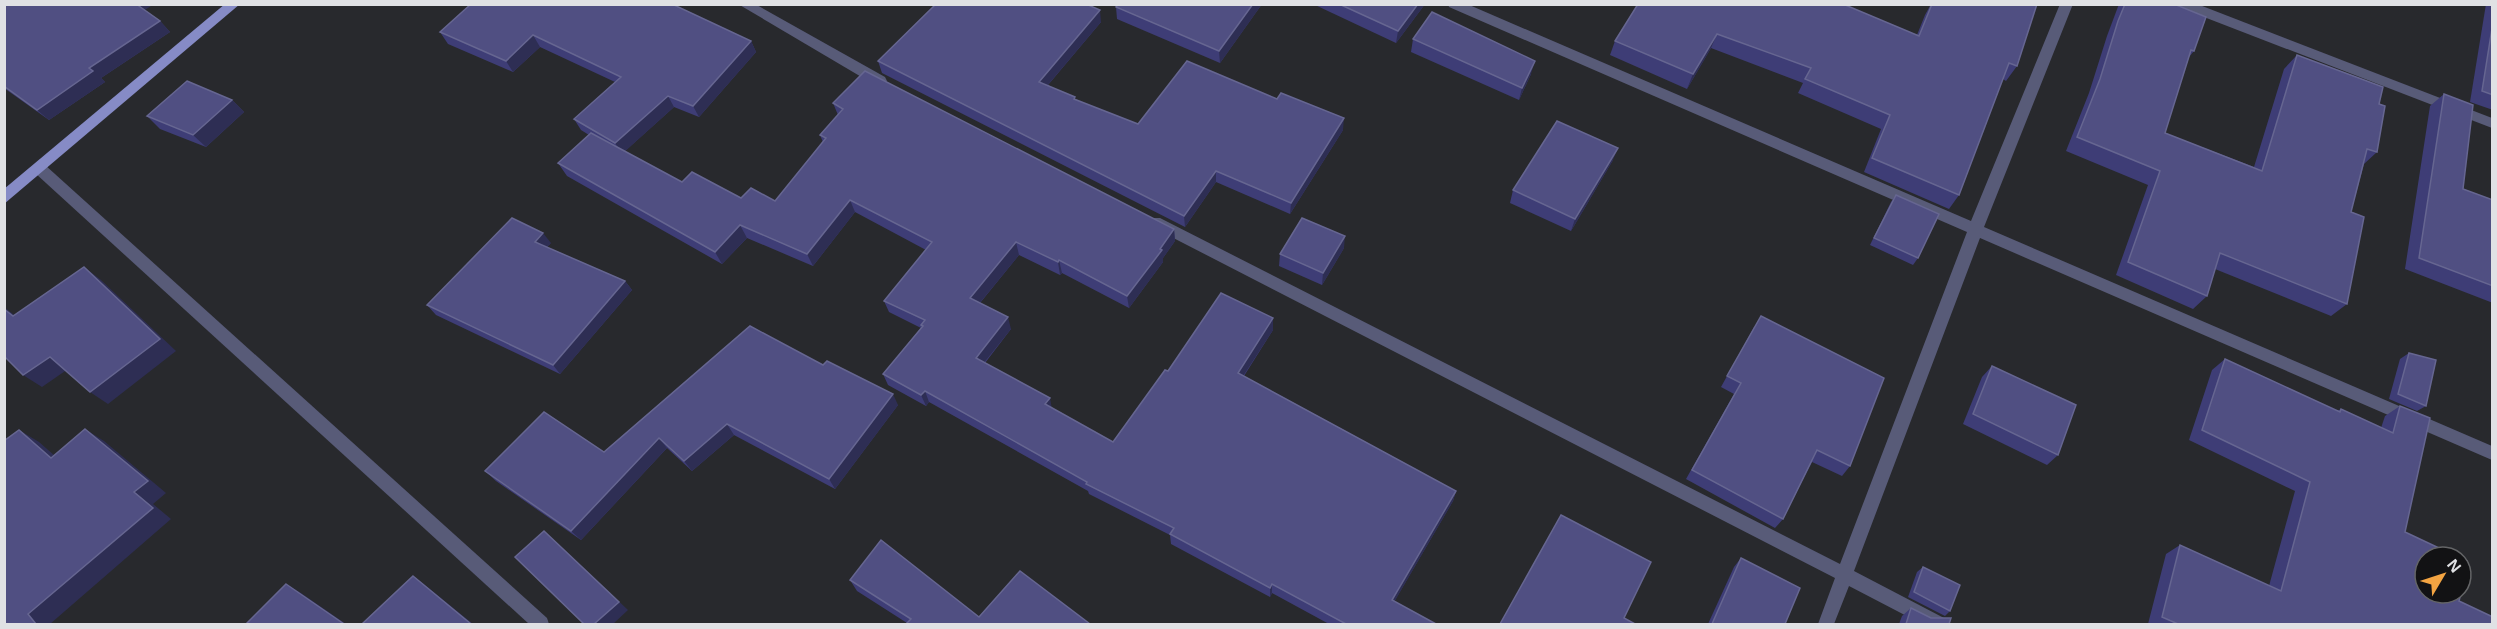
<svg xmlns="http://www.w3.org/2000/svg" width="2497" height="629" font-family="Helvetica,sans-serif">
  <style>
    .lines { fill: none; stroke-linecap: round; stroke-linejoin: round }
    .street { fill: #585b78; fill-rule: evenodd }
    .primary { fill: #868bc6; fill-rule: evenodd }
    .wall { fill: #3e3d76 }
    .shaded-wall { fill: #2e2e54 }
    .building { fill: #504f82; stroke: #666691; stroke-width: 1.5 }
  </style>
  <rect width="100%" height="100%" fill="#28292d"/>
  <g class="lines">
    <g class="street">
      <polygon points="738,4 755,4 885,77 887,81 880,86 875,85"/>
      <polygon points="1448,4 1467,4 1971,221 2060,4 2073,4 1984,227 2492,446 2492,460 1980,238 1854,571 1944,618 1947,624 1922,624 1849,586 1834,624 1818,624 1835,578 1150,226 1148,222 1150,218 1160,218 1840,564 1967,232 1449,7"/>
      <polygon points="2177,4 2197,4 2492,118 2492,128 2178,7"/>
      <polygon points="40,163 45,165 547,618 549,624 529,624 35,173 33,169"/>
    </g>
    <polygon class="primary" points="225,4 240,4 4,204 4,189"/>
  </g>
  <g class="wall">
    <polygon points="4,4 144,10 160,21 170,32 101,78 105,82 49,120 4,88"/>
    <polygon points="931,4 1086,4 1101,22 1048,85 1076,100 1138,124 1343,130 1290,214 1216,182 1185,227 882,73 878,61 935,6"/>
    <polygon points="1262,4 1220,63 1117,19 1116,7"/>
    <polygon points="1313,4 1425,4 1396,43"/>
    <polygon points="1931,4 2037,4 2017,66 2006,81 2003,79 1959,195 1949,209 1864,172 1881,129 1798,93 1803,83 1711,48 1687,89 1610,55 1615,41 1842,5 1917,35 1925,15"/>
    <polygon points="2119,4 2174,4 2194,51 2189,57 2165,133 2254,167 2284,69 2297,55 2379,104 2377,152 2364,164 2351,212 2347,304 2331,316 2215,269 2207,296 2193,309 2116,275 2148,185 2066,151 2089,93 2107,36"/>
    <polygon points="2486,4 2493,4 2493,110 2470,102"/>
    <polygon points="440,32 751,41 756,52 699,117 674,107 625,151 682,182 741,198 775,201 823,142 820,135 838,115 833,103 1174,229 1175,241 1163,258 1163,262 1129,308 1062,273 1060,275 1019,255 980,303 1011,329 985,363 1052,408 1113,442 1168,371 1273,318 1273,330 1244,376 1456,491 1453,501 1394,602 1436,624 1329,624 1272,593 1270,597 1171,544 1170,535 1089,494 1088,491 929,402 926,406 888,385 883,374 921,328 889,312 884,301 926,250 855,212 813,266 747,238 722,264 567,176 558,163 589,135 581,130 574,119 615,82 540,47 513,72 448,44"/>
    <polygon points="1413,39 1531,74 1519,100 1411,52"/>
    <polygon points="2444,94 2463,189 2493,200 2493,303 2405,269 2430,106"/>
    <polygon points="232,100 244,112 206,147 160,129 147,116"/>
    <polygon points="1613,160 1571,231 1510,203 1513,190"/>
    <polygon points="1896,195 1918,258 1913,265 1870,245 1891,202"/>
    <polygon points="551,243 547,247 625,281 632,290 560,374 436,315 427,305"/>
    <polygon points="1344,248 1322,285 1279,266 1280,254"/>
    <polygon points="750,326 898,405 835,489 734,435 692,471 667,448 581,540 496,481 485,471 604,452"/>
    <polygon points="1754,327 1850,466 1842,476 1812,462 1783,519 1775,528 1686,479 1734,394 1721,387"/>
    <polygon points="2409,353 2426,406 2417,411 2389,399 2400,359"/>
    <polygon points="2225,359 2337,411 2341,409 2381,428 2385,416 2400,406 2405,532 2459,601 2493,624 2148,624 2166,554 2180,545 2269,586 2295,491 2189,440 2212,370"/>
    <polygon points="1992,366 2058,455 2047,465 1963,424 1982,377"/>
    <polygon points="1741,558 1785,624 1708,624 1734,567"/>
    <polygon points="1923,567 1950,611 1945,616 1908,597 1917,572"/>
    <polygon points="850,580 979,617 1090,624 907,623 857,591"/>
    <polygon points="1911,608 1931,618 1949,624 1899,624 1902,616"/>
  </g>
  <g class="shaded-wall">
    <polygon points="134,4 154,4 142,12"/>
    <polygon points="1253,4 1262,4 1220,63 1219,51"/>
    <polygon points="1418,4 1425,4 1396,43 1398,31"/>
    <polygon points="1100,10 1101,22 1041,93 1039,82"/>
    <polygon points="160,21 170,32 101,78 105,82 49,120 37,110 89,68"/>
    <polygon points="1717,34 1711,48 1687,89 1693,74"/>
    <polygon points="533,35 540,47 513,72 506,61"/>
    <polygon points="751,41 756,52 699,117 693,106"/>
    <polygon points="1535,61 1531,74 1519,100 1522,88"/>
    <polygon points="668,96 674,107 622,154 615,143"/>
    <polygon points="232,100 244,112 206,147 193,135"/>
    <polygon points="1344,118 1343,130 1290,214 1291,203"/>
    <polygon points="1618,148 1613,160 1571,231 1575,219"/>
    <polygon points="1216,171 1216,182 1185,227 1184,216"/>
    <polygon points="850,200 855,212 813,266 807,254"/>
    <polygon points="740,225 747,238 722,264 715,252"/>
    <polygon points="1174,229 1175,241 1163,258 1163,262 1129,308 1127,296"/>
    <polygon points="543,233 551,243 543,252 535,242"/>
    <polygon points="1345,236 1344,248 1322,285 1323,273"/>
    <polygon points="1016,242 1019,255 974,310 970,298"/>
    <polygon points="1059,260 1062,273 1060,275 1058,262"/>
    <polygon points="84,267 101,280 176,351 108,404 90,392"/>
    <polygon points="625,281 632,290 560,374 553,365"/>
    <polygon points="4,307 32,329 13,316 4,309"/>
    <polygon points="1008,317 1011,329 979,369 976,358"/>
    <polygon points="1273,318 1273,330 1238,384 1238,373"/>
    <polygon points="50,357 68,369 42,387 23,375"/>
    <polygon points="925,391 929,402 926,406 921,395"/>
    <polygon points="893,394 898,405 835,489 829,479"/>
    <polygon points="1050,398 1052,409 1045,404"/>
    <polygon points="727,424 734,435 692,471 684,461"/>
    <polygon points="85,429 104,441 166,493 153,504 171,519 50,624 36,624 28,614"/>
    <polygon points="19,430 39,442 71,470 51,458"/>
    <polygon points="659,438 667,448 581,540 571,531"/>
    <polygon points="1456,491 1453,501 1390,609 1392,600"/>
    <polygon points="554,540 628,610 613,624 594,624"/>
    <polygon points="413,576 425,585 473,624 471,624"/>
    <polygon points="286,584 301,593 346,624 344,624"/>
    <polygon points="1272,584 1272,593 1270,597 1270,588"/>
  </g>
  <g class="building">
    <polygon points="4,4 136,4 160,21 89,68 93,71 37,110 4,86"/>
    <polygon points="471,4 672,4 751,41 693,106 668,96 615,143 574,119 621,77 533,35 506,61 440,32"/>
    <polygon points="936,4 1086,4 1100,10 1039,82 1075,97 1074,99 1138,124 1187,61 1277,99 1281,93 1344,118 1291,203 1216,171 1184,216 878,61"/>
    <polygon points="1118,4 1253,4 1219,51 1116,7"/>
    <polygon points="1339,4 1418,4 1398,31"/>
    <polygon points="1638,4 1843,4 1919,36 1932,4 2037,4 2017,66 2009,63 1959,195 1872,158 1890,115 1805,79 1811,68 1717,34 1693,74 1615,41"/>
    <polygon points="2125,4 2174,4 2206,17 2194,51 2191,50 2165,133 2262,171 2297,55 2383,87 2379,104 2385,106 2377,152 2367,149 2351,212 2364,217 2347,304 2220,253 2207,296 2128,262 2160,171 2077,137 2100,79 2118,21"/>
    <polygon points="1432,12 1535,61 1522,88 1413,39"/>
    <polygon points="2493,22 2493,95 2482,91"/>
    <polygon points="865,71 1174,229 1160,249 1162,250 1127,296 1059,260 1058,262 1016,242 970,298 1008,317 976,358 1050,398 1045,404 1113,442 1165,370 1168,371 1221,293 1273,318 1238,373 1456,491 1392,600 1436,624 1346,624 1272,584 1270,588 1170,534 1174,528 1086,484 1087,482 925,391 921,395 883,374 923,326 921,325 925,320 884,301 932,242 850,200 807,254 740,225 715,252 558,163 591,133 682,182 692,172 741,198 751,188 775,201 826,138 820,135 843,109 833,103"/>
    <polygon points="187,81 232,100 193,135 147,116"/>
    <polygon points="2444,94 2473,105 2463,189 2493,200 2493,286 2419,258"/>
    <polygon points="1557,121 1618,148 1575,219 1513,190"/>
    <polygon points="1896,195 1939,214 1918,258 1874,238"/>
    <polygon points="512,218 543,233 535,242 625,281 553,365 427,305"/>
    <polygon points="1302,218 1345,236 1323,273 1280,254"/>
    <polygon points="84,267 160,339 90,392 50,357 23,375 4,356 4,309 13,316"/>
    <polygon points="1761,316 1884,378 1850,466 1817,450 1783,519 1692,470 1741,383 1727,376"/>
    <polygon points="750,326 823,365 827,361 893,394 829,479 727,424 684,461 659,438 571,531 485,471 544,412 604,452"/>
    <polygon points="2409,353 2436,360 2426,406 2398,394"/>
    <polygon points="2225,359 2340,412 2341,409 2393,433 2400,406 2430,418 2405,532 2458,557 2425,557 2425,593 2461,593 2459,601 2493,617 2493,624 2178,624 2162,617 2180,545 2281,591 2310,482 2202,430"/>
    <polygon points="1992,366 2076,405 2058,455 1973,414"/>
    <polygon points="85,429 148,481 134,492 153,508 28,614 36,624 4,624 4,441 19,430 51,458"/>
    <polygon points="1561,515 1651,562 1624,618 1635,624 1500,624"/>
    <polygon points="544,531 619,602 594,624 584,624 515,557"/>
    <polygon points="881,540 979,617 1020,571 1090,624 906,624 911,619 850,580"/>
    <polygon points="1741,558 1800,588 1785,624 1712,624"/>
    <polygon points="2461,559 2467,561 2461,591"/>
    <polygon points="1923,567 1960,585 1950,611 1914,592"/>
    <polygon points="413,576 471,624 362,624"/>
    <polygon points="286,584 344,624 246,624"/>
    <polygon points="1911,608 1931,618 1951,618 1949,624 1906,624"/>
  </g>
  <rect width="2497" height="629" fill="none" stroke="#e0e1e4" stroke-width="12"/>
  <g transform="translate(2443 575) rotate(51)"><circle r="28" fill="#121214" stroke="#646567" stroke-width="1.5"/>
  <path d="M0-4.5L10 22L0 15L-10 22Z" fill="#f3a442"/>
  <text y="-9" font-size="16" font-weight="bold" text-anchor="middle" fill="#e0e1e4">N</text>
  </g>
</svg>
